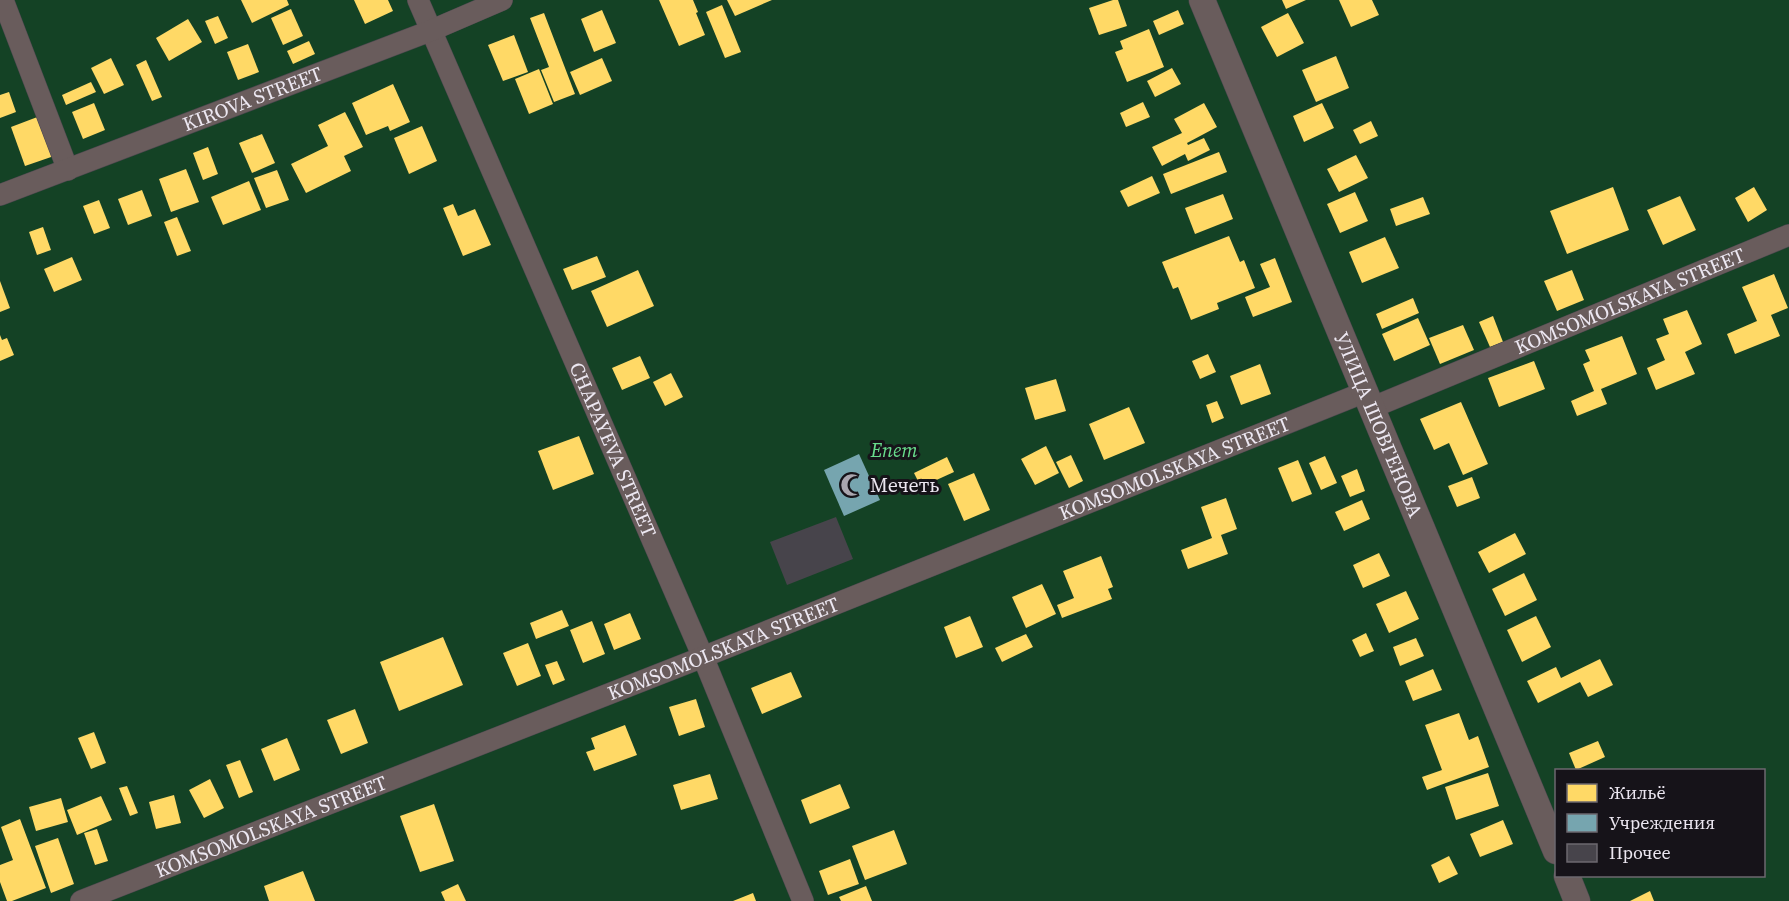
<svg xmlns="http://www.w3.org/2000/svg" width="1789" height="901" font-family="'Source Serif 4',serif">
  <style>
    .green { fill: #144225; fill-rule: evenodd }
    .homes { fill: #ffd966 }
    .public { fill: #76a5af }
    .building { fill: #47444b }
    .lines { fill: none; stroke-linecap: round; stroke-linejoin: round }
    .minor-casing { stroke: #4a474e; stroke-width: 22 }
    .tertiary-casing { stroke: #4a474e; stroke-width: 27 }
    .minor { stroke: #695c5c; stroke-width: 21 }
    .tertiary { stroke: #695c5c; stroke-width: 26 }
    .labels { text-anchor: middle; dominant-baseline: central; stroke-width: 6; stroke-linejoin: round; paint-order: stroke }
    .street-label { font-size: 20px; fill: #ece7f1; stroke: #161319 }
    .park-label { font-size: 20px; font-style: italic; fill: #68dc8c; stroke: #161319 }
    .poi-label { font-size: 20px; fill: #ece7f1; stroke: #161319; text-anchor: start }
  </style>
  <rect width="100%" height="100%" fill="#302c34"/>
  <path class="green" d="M0 0H1789V901H0ZM1556 770H1764V876H1556Z"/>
  <g class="homes">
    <polygon points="241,0 287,0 289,5 252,23"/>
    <polygon points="354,0 388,0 393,11 365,24"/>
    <polygon points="659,0 693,0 698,12 696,13 705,35 679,46"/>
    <polygon points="727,0 772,0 735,16"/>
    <polygon points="1113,0 1118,0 1127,26 1099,35 1089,8"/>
    <polygon points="1282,0 1306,0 1286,9"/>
    <polygon points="1339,0 1372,0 1379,15 1351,27"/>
    <polygon points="722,5 741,52 725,58 706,12"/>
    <polygon points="291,9 303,36 283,45 271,18"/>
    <polygon points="602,10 616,43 594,52 581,19"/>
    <polygon points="1178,10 1184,24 1159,35 1153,21"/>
    <polygon points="544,13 575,94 554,102 541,70 549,67 530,18"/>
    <polygon points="1288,13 1304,43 1277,57 1261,27"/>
    <polygon points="218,16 228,38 215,44 205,21"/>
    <polygon points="188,19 202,42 169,61 156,38"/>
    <polygon points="1149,29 1164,67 1127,82 1115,52 1123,49 1120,41"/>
    <polygon points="514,35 528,72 503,81 488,45"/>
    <polygon points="309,41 315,54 293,64 287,51"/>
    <polygon points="248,44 259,72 238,80 227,52"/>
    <polygon points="1336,56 1349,88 1316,102 1302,70"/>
    <polygon points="111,58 124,85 104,94 91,68"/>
    <polygon points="602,58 612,81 580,95 570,72"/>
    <polygon points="146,60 162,97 152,101 136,65"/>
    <polygon points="1172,68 1181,84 1155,97 1147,81"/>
    <polygon points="539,69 553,104 529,114 515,79"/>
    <polygon points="91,82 96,92 66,105 62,95"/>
    <polygon points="393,84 410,122 390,131 388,126 366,135 352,103"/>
    <polygon points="9,92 16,112 0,118 0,95"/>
    <polygon points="1143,102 1150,117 1126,127 1120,113"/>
    <polygon points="94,103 105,130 83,139 72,112"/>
    <polygon points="1204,103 1217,127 1187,143 1188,145 1204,138 1210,150 1188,161 1185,154 1162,166 1152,147 1182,133 1174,119"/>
    <polygon points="1322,103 1334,128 1304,142 1293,116"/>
    <polygon points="345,112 363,147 344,156 351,171 306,193 291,164 328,146 318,125"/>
    <polygon points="40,116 54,156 25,166 11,127"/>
    <polygon points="1371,121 1378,136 1360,144 1353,130"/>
    <polygon points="422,126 437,161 409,174 394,138"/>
    <polygon points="262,134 275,163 252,173 239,143"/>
    <polygon points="208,147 218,174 203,180 193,153"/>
    <polygon points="1219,152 1227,172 1171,194 1163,174"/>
    <polygon points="1356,155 1368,178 1339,192 1327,169"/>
    <polygon points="186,169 199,202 171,212 159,179"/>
    <polygon points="277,170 289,200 266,208 254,178"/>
    <polygon points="1152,176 1160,193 1128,207 1120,191"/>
    <polygon points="249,181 261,210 223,225 211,197"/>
    <polygon points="1613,187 1629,230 1567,254 1550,211"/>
    <polygon points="1754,187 1767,210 1748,222 1735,198"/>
    <polygon points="142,190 152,216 128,225 118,199"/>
    <polygon points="1355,192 1368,221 1340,233 1327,204"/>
    <polygon points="1223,194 1233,219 1195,234 1185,208"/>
    <polygon points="1680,196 1696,230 1663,245 1647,210"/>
    <polygon points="1423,197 1430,214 1396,226 1390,209"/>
    <polygon points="99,200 110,228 94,234 83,206"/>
    <polygon points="453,204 458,216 475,209 491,245 463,256 443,208"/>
    <polygon points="177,217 191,251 177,256 164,222"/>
    <polygon points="43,227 51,250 37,255 29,232"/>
    <polygon points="1229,236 1240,262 1244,260 1255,288 1217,303 1219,309 1191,320 1178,287 1173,289 1162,262"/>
    <polygon points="1385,237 1399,268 1362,283 1349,252"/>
    <polygon points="597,256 606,277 572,290 563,269"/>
    <polygon points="72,257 82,280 54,292 44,269"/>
    <polygon points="1275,258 1292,302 1253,317 1245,297 1270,287 1260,264"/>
    <polygon points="638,270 654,306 607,327 591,291"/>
    <polygon points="1572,270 1584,300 1557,311 1544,281"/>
    <polygon points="1774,274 1788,308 1771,315 1780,336 1735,354 1727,334 1757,321 1742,287"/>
    <polygon points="0,281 10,308 0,312"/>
    <polygon points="1413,298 1419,313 1382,329 1376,314"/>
    <polygon points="1687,310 1702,344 1685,352 1695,374 1656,390 1647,368 1665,360 1656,339 1669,334 1663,319"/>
    <polygon points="1493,316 1503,342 1490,347 1479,322"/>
    <polygon points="1418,318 1430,345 1394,361 1382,334"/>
    <polygon points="1463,325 1474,350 1440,364 1429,338"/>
    <polygon points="0,335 2,340 7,338 14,355 0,361"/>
    <polygon points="1622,336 1637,374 1601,389 1607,404 1577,416 1571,401 1594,391 1583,364 1590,361 1585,350"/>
    <polygon points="1208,354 1216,372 1200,379 1192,361"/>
    <polygon points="640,356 650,378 622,390 612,368"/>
    <polygon points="1534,361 1545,389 1499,407 1488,378"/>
    <polygon points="1260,364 1271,394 1241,405 1230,376"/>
    <polygon points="671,373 683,397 665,406 653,382"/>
    <polygon points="1056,379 1066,411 1035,420 1025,388"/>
    <polygon points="1217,401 1224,418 1212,423 1206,405"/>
    <polygon points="1461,402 1488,464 1463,475 1449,443 1434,450 1420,419"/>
    <polygon points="1129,407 1145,443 1104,460 1089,424"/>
    <polygon points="579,436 594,474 553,490 538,451"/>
    <polygon points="1046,446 1059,473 1035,485 1021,459"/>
    <polygon points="1071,455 1083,481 1069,488 1056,462"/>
    <polygon points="1325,456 1337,483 1321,490 1309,463"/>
    <polygon points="947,457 954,472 921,487 914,473"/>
    <polygon points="1298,460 1312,494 1292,502 1278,468"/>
    <polygon points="1357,469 1365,491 1350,497 1341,476"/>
    <polygon points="974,473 990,510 964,521 948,484"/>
    <polygon points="1472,477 1480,498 1457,507 1448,486"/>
    <polygon points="1226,498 1237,529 1221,535 1228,554 1188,569 1181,550 1212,538 1201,507"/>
    <polygon points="1362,500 1370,519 1344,531 1335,512"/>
    <polygon points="1515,533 1526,554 1489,573 1478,552"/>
    <polygon points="1379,553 1390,576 1363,588 1353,565"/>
    <polygon points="1101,556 1113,587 1108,589 1112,599 1062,618 1057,605 1074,598 1063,571"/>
    <polygon points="1524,573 1537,600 1505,616 1492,589"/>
    <polygon points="1042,584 1056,614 1026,628 1012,597"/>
    <polygon points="1406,591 1419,619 1389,633 1376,604"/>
    <polygon points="562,610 569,626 536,639 530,623"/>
    <polygon points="630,613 641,639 614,650 604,624"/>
    <polygon points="970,616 983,647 956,658 944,627"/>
    <polygon points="1536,616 1551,647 1522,662 1507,630"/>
    <polygon points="592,621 605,654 583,663 570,630"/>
    <polygon points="1366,633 1374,651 1360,657 1352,640"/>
    <polygon points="1026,634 1033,647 1002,662 995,648"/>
    <polygon points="443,637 463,685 399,711 380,662"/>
    <polygon points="1416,638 1424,656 1400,666 1393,647"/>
    <polygon points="528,643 541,676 517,686 503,653"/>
    <polygon points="1600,659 1613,685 1588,697 1580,682 1538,703 1527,681 1556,667 1561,678"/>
    <polygon points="557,661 565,680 553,685 545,665"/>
    <polygon points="1433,669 1442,690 1413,701 1405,681"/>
    <polygon points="791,672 802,697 762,714 751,688"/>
    <polygon points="696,699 705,727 679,736 669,707"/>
    <polygon points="355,709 368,743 341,754 327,720"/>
    <polygon points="1459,713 1469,740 1478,736 1489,767 1427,790 1422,777 1442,770 1425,725"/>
    <polygon points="625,725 637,755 594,771 586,752 595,749 591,738"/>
    <polygon points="94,732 106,763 91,769 78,738"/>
    <polygon points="287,738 300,770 274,781 261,749"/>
    <polygon points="1598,741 1605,757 1576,770 1569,753"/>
    <polygon points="240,760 253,792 239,798 226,765"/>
    <polygon points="1488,773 1499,806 1456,820 1445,787"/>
    <polygon points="710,774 718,799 681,810 673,785"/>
    <polygon points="210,779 224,808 204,818 189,790"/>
    <polygon points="840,784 850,808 810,824 801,800"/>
    <polygon points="127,786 138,813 130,816 119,788"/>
    <polygon points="174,795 181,823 156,829 149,802"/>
    <polygon points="101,796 112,820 77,835 67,810"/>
    <polygon points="61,798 68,822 36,831 29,807"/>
    <polygon points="434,804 454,861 420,872 400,816"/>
    <polygon points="20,819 46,888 12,901 7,901 0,882 0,865 13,860 1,827"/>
    <polygon points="1503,820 1513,844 1480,857 1470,834"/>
    <polygon points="97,829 108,861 95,865 84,833"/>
    <polygon points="894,830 907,864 865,880 852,846"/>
    <polygon points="58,838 74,884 51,893 35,846"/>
    <polygon points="1449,856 1458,874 1439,883 1431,865"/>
    <polygon points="850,859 859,884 828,895 819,871"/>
    <polygon points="303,871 315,901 269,901 264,886"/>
    <polygon points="458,884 466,901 445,901 441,892"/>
    <polygon points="866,886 872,901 841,901 839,897"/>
    <polygon points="1650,891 1654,901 1630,901"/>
    <polygon points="753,893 756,901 733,901"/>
  </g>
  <polygon class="public" points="859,454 880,500 844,516 824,470"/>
  <polygon class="building" points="836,517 853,559 787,585 770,542"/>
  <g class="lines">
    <g class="minor-casing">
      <g id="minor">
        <polyline points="3,0 68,170"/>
        <path id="s1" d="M418 0 703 657 803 901"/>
        <path id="s2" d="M0 195 430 31 502 0"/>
        <path id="s3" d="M1371 408 1789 235"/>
        <path id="s4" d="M81 901 703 657 1365 392"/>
      </g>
    </g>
    <g class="tertiary-casing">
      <g id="tertiary">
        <path id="s5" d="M1202 0 1556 851"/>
        <polyline points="1567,876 1577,901"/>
      </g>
    </g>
    <use href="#minor" class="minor"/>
    <use href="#tertiary" class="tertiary"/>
  </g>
  <defs>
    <g id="mosque-bare" transform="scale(1.8)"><path d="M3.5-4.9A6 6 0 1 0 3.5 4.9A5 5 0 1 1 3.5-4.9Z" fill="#aaa6af" stroke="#161319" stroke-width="2.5" paint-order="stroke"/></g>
  </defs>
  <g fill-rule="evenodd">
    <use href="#mosque-bare" x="852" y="485"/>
  </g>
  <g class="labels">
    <g class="street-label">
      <text stroke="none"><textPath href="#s2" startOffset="270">KIROVA STREET</textPath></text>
      <text stroke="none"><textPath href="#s3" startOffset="280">KOMSOMOLSKAYA STREET</textPath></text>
      <text stroke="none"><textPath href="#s5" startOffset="460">УЛИЦА ШОВГЕНОВА</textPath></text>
      <text stroke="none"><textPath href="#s1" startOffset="490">CHAPAYEVA STREET</textPath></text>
      <text stroke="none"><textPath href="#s4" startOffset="1176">KOMSOMOLSKAYA STREET</textPath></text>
      <text stroke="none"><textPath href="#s4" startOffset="690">KOMSOMOLSKAYA STREET</textPath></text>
      <text stroke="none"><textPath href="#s4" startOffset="204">KOMSOMOLSKAYA STREET</textPath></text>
    </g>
    <g class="park-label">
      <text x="894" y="450">Enem</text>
    </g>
    <g class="poi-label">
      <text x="870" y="485">Мечеть</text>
    </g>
  </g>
  <rect x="1555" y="769" width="210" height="108" fill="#161319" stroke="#6c686f" stroke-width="1.5"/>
  <rect x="1567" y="784" width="30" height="18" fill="#ffd966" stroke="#6c686f" stroke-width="1.5"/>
  <text x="1609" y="799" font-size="18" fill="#ece7f1">Жильё</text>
  <rect x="1567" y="814" width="30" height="18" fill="#76a5af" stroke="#6c686f" stroke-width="1.5"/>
  <text x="1609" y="829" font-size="18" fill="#ece7f1">Учреждения</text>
  <rect x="1567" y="844" width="30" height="18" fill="#47444b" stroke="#6c686f" stroke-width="1.5"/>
  <text x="1609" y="859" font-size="18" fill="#ece7f1">Прочее</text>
</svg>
